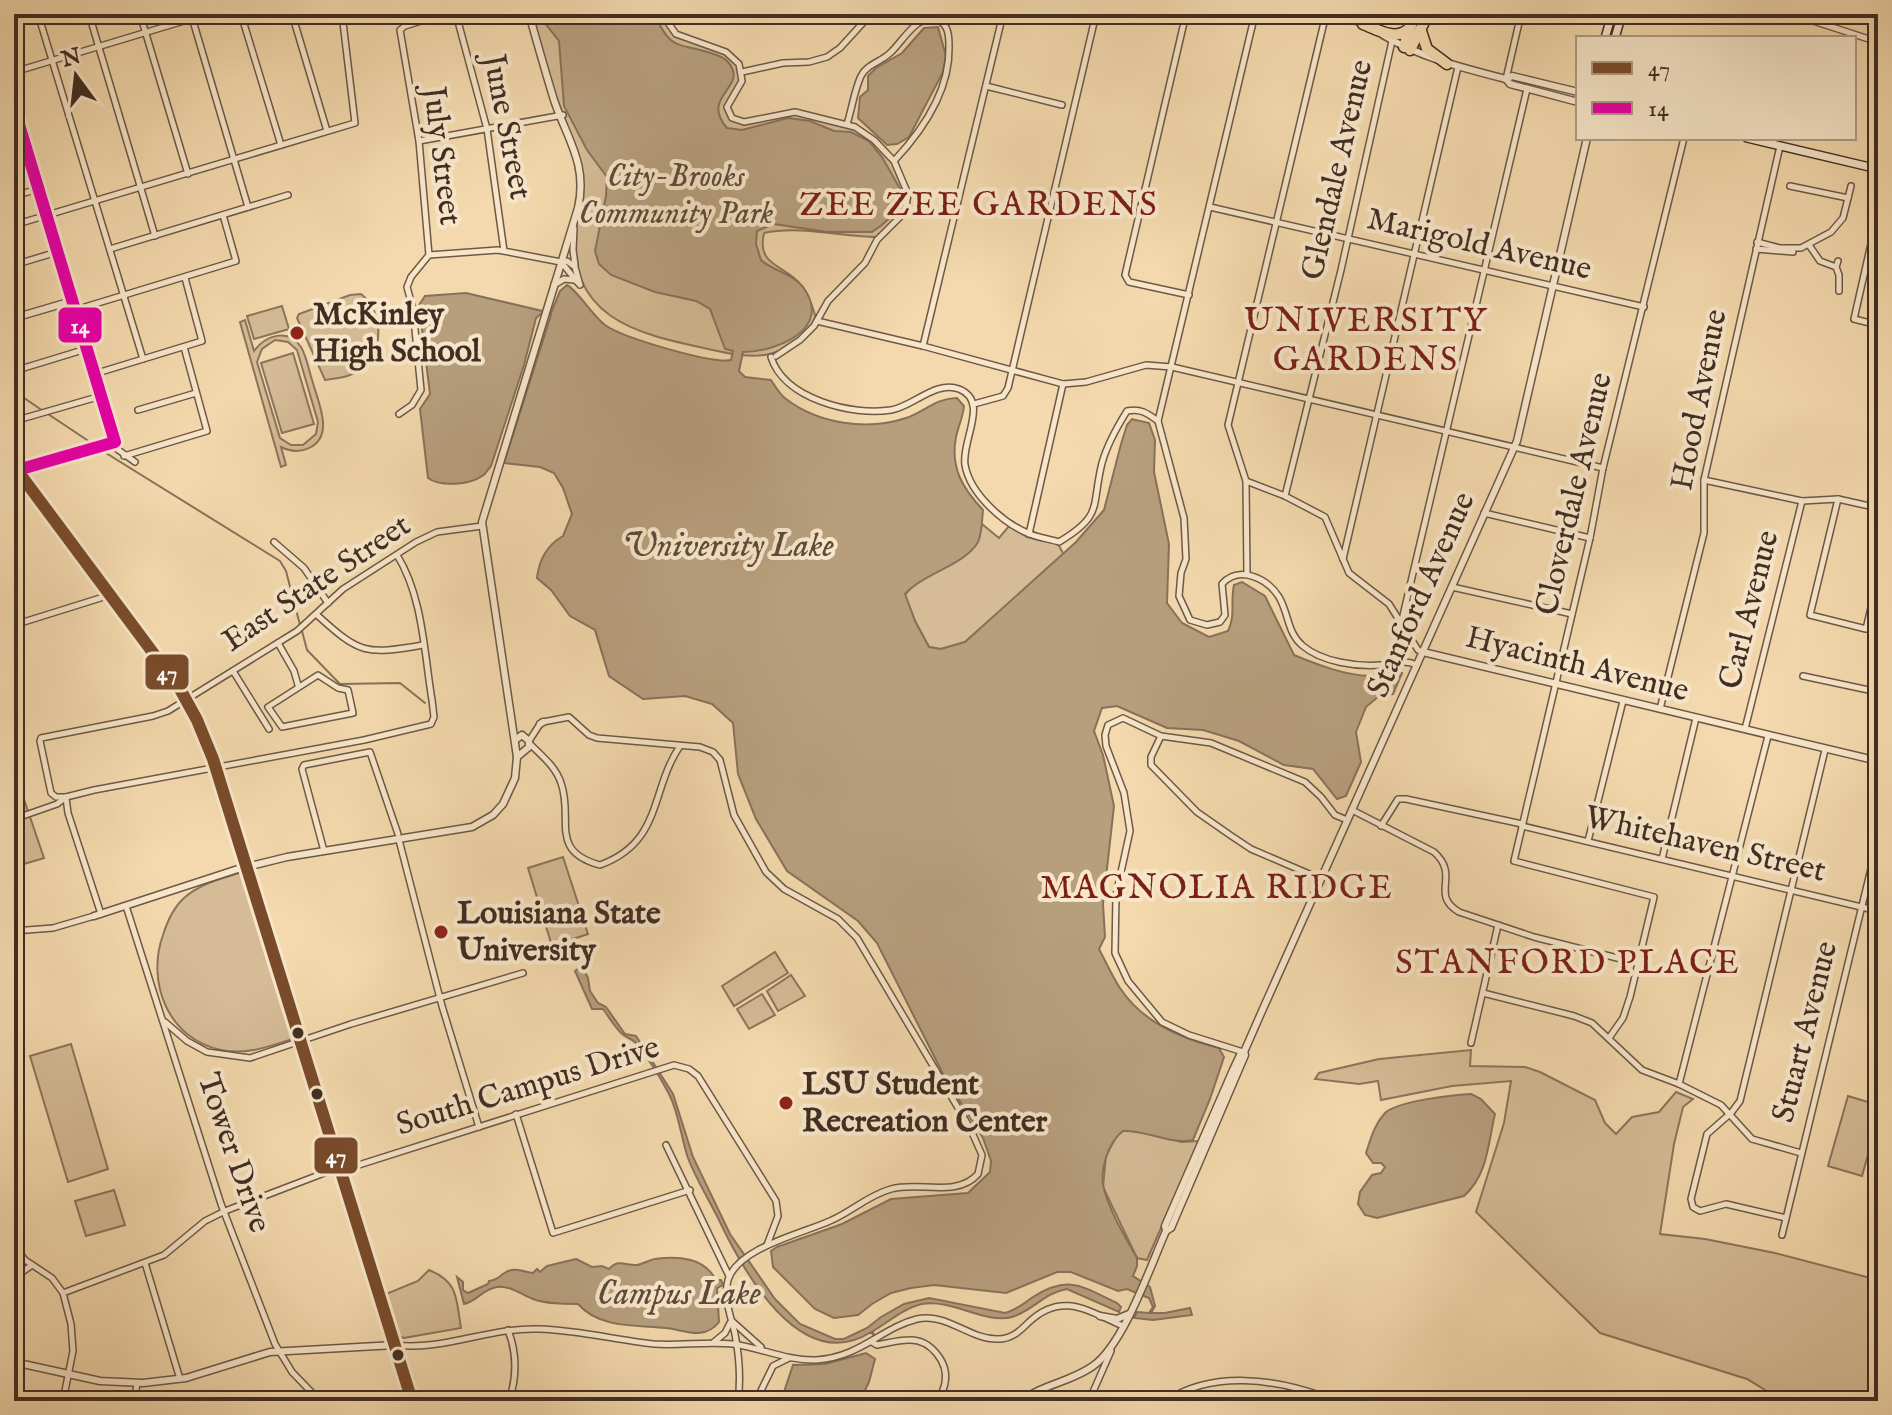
<svg xmlns="http://www.w3.org/2000/svg" width="1892" height="1415" font-family="'IM FELL English',serif">
  <style>
    .green { fill: #d5bc96; stroke: #8c745c; stroke-width: 2; fill-rule: evenodd }
    .water { fill: #b79f7e; stroke: #88715a; stroke-width: 2 }
    .lines { fill: none; stroke-linecap: round; stroke-linejoin: round }
    .stream { stroke: #88715a; stroke-width: 2 }
    .minor-casing { stroke: #6e5846; stroke-width: 8 }
    .tertiary-casing { stroke: #6e5846; stroke-width: 9 }
    .secondary-casing { stroke: #422d23; stroke-width: 10 }
    .motorway-casing { stroke: #422d23; stroke-width: 13 }
    .minor { stroke: #f7e6ca; stroke-width: 5 }
    .tertiary { stroke: #f7e6ca; stroke-width: 6 }
    .secondary { stroke: #f7e6ca; stroke-width: 7 }
    .motorway { stroke: #f3d9ad; stroke-width: 10 }
    .bus-1-casing { stroke: #f7e6ca; stroke-width: 18 }
    .bus-2-casing { stroke: #f7e6ca; stroke-width: 18 }
    .bus-1 { stroke: #7a4b2a; stroke-width: 12 }
    .bus-2 { stroke: #e700a8; stroke-width: 12 }
    .poi-dot { fill: #8f2418; stroke: #f7e6ca; stroke-width: 3 }
    .bus-dot { fill: #422d23; stroke: #f7e6ca; stroke-width: 3 }
    .labels { text-anchor: middle; dominant-baseline: central; stroke-width: 8; stroke-linejoin: round; paint-order: stroke }
    .street-label { font-size: 32px; fill: #422d23; stroke: #f7e6ca }
    .park-label { font-size: 32px; font-style: italic; fill: #5f4a3a; stroke: #f7e6ca }
    .poi-label { font-size: 32px; font-weight: bold; fill: #422d23; stroke: #f7e6ca; text-anchor: start }
    .neighbourhood-label { font-size: 34px; letter-spacing: 2px; fill: #7a1f14; stroke: #f7e6ca }
    .water-label { font-size: 34px; font-style: italic; fill: #5f4a3a; stroke: #f7e6ca }
    .line-badge { stroke: #f7e6ca; stroke-width: 3 }
    .badge-label { font-size: 22px; text-anchor: middle; font-weight: bold; fill: #fff }
  </style>
  <rect width="100%" height="100%" fill="#f3d9ad"/>
  <filter id="stains"><feTurbulence type="fractalNoise" baseFrequency=".0025" numOctaves="4"/><feColorMatrix values="0 0 0 0 .2 0 0 0 0 .09 0 0 0 0 .02 0 0 0 .5 -.17"/></filter>
  <radialGradient id="worn" r=".72"><stop offset=".6" stop-color="#630" stop-opacity="0"/><stop offset="1" stop-color="#630" stop-opacity=".3"/></radialGradient>
  <g class="green">
    <path d="M529 14H663L672 30 722 50 737 61 742 75 727 109 730 117 744 122 790 113 851 125 886 152 906 185 905 212 879 237C842 237 800 225 764 233 756 267 785 264 802 286 810 296 813 309 817 321 781 362 757 360 708 349 632 333 568 317 574 225 575 208 584 187 580 170 577 153 567 136 561 119 549 85 540 49 529 14Z"/>
    <path d="M361 294C384 312 384 351 362 369 351 377 338 378 325 380L297 318 299 314 350 295Z"/>
    <polygon points="282,306 289,329 254,339 247,316"/>
    <path d="M245 320 254 351C265 336 288 327 301 347 307 357 309 372 313 383 318 402 334 434 311 447 300 453 291 452 281 447L286 465 281 467 240 322ZM275 340 288 342 297 350 318 422 316 434 303 445H291L280 438 257 362 262 349Z"/>
    <polygon points="293,353 314,424 282,433 261,363"/>
    <polygon points="982,524 999,538 1009,526 1027,537 1058,544 1064,555 965,642 941,649 929,647 915,621 905,595 914,584 978,542"/>
    <polygon points="14,770 44,858 14,867"/>
    <polygon points="563,857 588,934 552,946 528,868"/>
    <path d="M239 873 242 874 292 1039C268 1047 246 1055 221 1050 168 1039 146 982 163 935 167 922 174 907 184 898 200 884 219 879 239 873Z"/>
    <polygon points="775,952 788,973 734,1006 722,986"/>
    <polygon points="791,975 805,996 778,1011 767,991"/>
    <polygon points="762,994 775,1015 749,1029 737,1009"/>
    <polygon points="71,1044 108,1169 68,1182 30,1056"/>
    <polygon points="1471,1050 1470,1066 1525,1067 1540,1072 1595,1100 1605,1123 1616,1134 1632,1117 1659,1112 1676,1092 1693,1099 1683,1107 1674,1144 1660,1234 1705,1239 1775,1253 1878,1280 1878,1401 1783,1401 1747,1379 1600,1333 1476,1212 1504,1123 1511,1081 1452,1086 1381,1100 1378,1081 1359,1084 1315,1079 1319,1073 1379,1059"/>
    <polygon points="1848,1096 1878,1105 1878,1119 1862,1176 1828,1166"/>
    <polygon points="1139,1130 1181,1142 1199,1141 1147,1260 1137,1258 1103,1187 1106,1156 1117,1135 1123,1131"/>
    <polygon points="114,1190 125,1225 86,1236 75,1201"/>
    <path d="M429 1270C459 1282 456 1299 461 1328L404 1338 398 1336 386 1294 418 1281Z"/>
  </g>
  <g class="water">
    <path d="M545 14H654C672 52 677 42 711 53 718 56 723 56 728 62 750 88 699 95 727 128L742 130 788 118 810 121 834 131 851 132 869 141 882 157 903 194 901 207 882 225 872 232H827L774 224 757 231 756 244 761 260C773 271 792 273 803 287 834 329 776 352 743 352L739 371 745 377 771 380C775 386 780 395 786 399 819 424 867 431 906 418 924 412 936 398 957 398L964 406C963 417 958 427 956 437 950 468 963 489 983 510 982 520 982 533 978 542 965 565 924 573 905 594L915 621 929 647 941 649 965 642 1076 542 1104 510 1121 444 1127 425 1132 419 1149 423 1155 440 1154 472 1169 544 1167 603 1182 623 1209 637 1228 631C1236 614 1230 603 1234 585L1242 582 1265 596 1294 655C1318 665 1344 675 1370 676 1382 676 1392 669 1402 673L1393 694 1379 696 1366 707 1356 732 1361 762 1346 796 1337 799 1313 769 1284 765 1239 741 1203 730 1167 728 1117 706 1102 708 1094 731 1103 755 1114 806 1103 904 1105 937 1099 949C1106 962 1112 976 1120 988 1142 1022 1182 1039 1219 1048L1224 1057 1210 1099 1193 1140C1170 1145 1147 1130 1123 1131 1108 1142 1099 1171 1104 1189 1110 1212 1125 1237 1137 1258V1266L1133 1276 1150 1287 1155 1306 1151 1313H1165L1190 1308 1192 1315 1153 1320 1134 1318 1137 1312 1149 1313 1153 1307 1149 1298 1127 1289 1118 1291 1071 1272H1057L1006 1293 934 1285 911 1288 891 1293 872 1304 858 1315 834 1318 815 1309 773 1267 771 1251 777 1247 842 1224 891 1199 968 1193 990 1172 991 1161 983 1138 944 1076 877 943 858 921 787 871 756 819 738 774 733 723 712 704 685 696 643 699 609 676 595 630 570 616 551 590 537 578C539 560 547 545 563 536L572 514 563 488 554 473 540 467 504 463 551 315 542 313 536 318 524 365 491 466C488 469 486 474 482 476 470 485 440 487 428 478L420 409 430 394 419 305 425 296 466 293 551 313 560 291 567 285C577 290 592 315 605 325 623 338 712 364 731 360L733 351 725 349 710 309 696 301 655 292 611 275 599 264 595 251 606 196 607 177 587 150 564 106 559 41 544 22Z"/>
    <polygon points="938,27 946,56 943,72 909,137 897,144 887,145 858,118 860,97 868,90 868,76 876,68 902,53 924,28"/>
    <path d="M582 966 588 978 590 991 598 1003 606 1007 625 1034 636 1036 673 1094 693 1157 730 1234 775 1299 800 1324 835 1339H844L867 1328 881 1317 904 1304 929 1298 1005 1313C1017 1310 1024 1303 1033 1297 1069 1274 1083 1287 1117 1303L1121 1307 1119 1312 1067 1289C1046 1292 1032 1311 1012 1317 984 1324 953 1299 922 1304 904 1308 889 1322 873 1331L874 1336 871 1332C800 1377 742 1269 718 1218 708 1198 696 1179 688 1158 681 1138 679 1113 669 1094 660 1077 648 1058 636 1043 631 1038 626 1038 621 1033 614 1026 609 1017 603 1009H592L575 971Z"/>
    <path d="M1471 1094 1481 1099 1495 1114C1488 1143 1488 1175 1464 1196L1377 1218 1365 1215 1358 1204 1360 1192 1372 1175 1381 1173 1385 1167 1381 1163H1373L1366 1153C1371 1138 1374 1125 1385 1113 1397 1101 1453 1095 1471 1094Z"/>
    <path d="M576 1259 592 1267 602 1266 609 1269C619 1258 625 1266 637 1265 643 1264 649 1260 655 1259 678 1256 704 1257 716 1280H721L723 1285 717 1288 719 1322C704 1341 685 1330 666 1328 637 1325 600 1329 578 1304 564 1304 546 1304 533 1299 522 1295 510 1285 497 1287 482 1289 478 1301 464 1304L457 1277 463 1282V1290L468 1293 488 1284 489 1281C498 1280 499 1276 506 1272 515 1267 524 1272 533 1273L537 1269 540 1272 547 1266Z"/>
    <polygon points="866,1353 875,1359 869,1382 860,1401 781,1401 793,1365 825,1364"/>
  </g>
  <g class="lines">
    <g class="stream">
      <polyline points="14,391 43,411"/>
      <polyline points="48,414 93,444"/>
      <polyline points="101,450 280,561 286,571 300,625"/>
      <polyline points="302,631 307,650 340,684 400,683 425,703"/>
    </g>
    <g class="minor-casing">
      <g id="minor">
        <polyline points="38,14 143,359"/>
        <polyline points="89,14 155,236"/>
        <polyline points="140,14 188,174"/>
        <polyline points="191,14 248,207"/>
        <polyline points="241,14 281,145"/>
        <polyline points="292,14 327,131"/>
        <polyline points="456,14 487,129 504,251"/>
        <polyline points="662,14 676,34 726,52 739,64 742,81 727,107 732,118 744,122 795,112 855,127 874,140 894,161 908,194 905,212 877,240 865,263 828,301 814,326 800,340 776,356"/>
        <polyline points="1186,14 1125,275 1129,282 1189,295"/>
        <polyline points="1801,17 1878,42"/>
        <polyline points="14,72 207,14"/>
        <polyline points="742,72 783,63 809,62 827,57 840,48 871,14"/>
        <polyline points="1506,79 1521,14"/>
        <polyline points="986,86 1062,105"/>
        <path d="M847 124C852 109 854 91 861 76 867 64 881 62 890 53 902 43 917 12 938 20 949 25 949 37 949 47 950 91 923 130 894 161"/>
        <polyline points="419,141 563,115"/>
        <polyline points="14,148 25,145"/>
        <polyline points="1790,186 1848,198"/>
        <polyline points="14,196 38,189"/>
        <polyline points="1210,207 1644,307"/>
        <polyline points="1878,213 1854,319 1878,325"/>
        <polyline points="14,225 355,123 342,14"/>
        <polyline points="574,228 573,250 575,265"/>
        <polyline points="1757,242 1780,248 1801,248 1831,232 1843,218 1851,186"/>
        <polyline points="1809,245 1820,261 1836,267"/>
        <polyline points="110,249 288,195"/>
        <polyline points="1756,249 1793,252"/>
        <polyline points="429,255 498,250 561,262 567,261 575,267 580,285"/>
        <polyline points="1838,261 1836,267 1839,275 1839,291"/>
        <polyline points="562,263 578,283"/>
        <polyline points="14,265 57,252"/>
        <polyline points="554,285 564,279 574,280"/>
        <polyline points="75,310 236,261 223,215"/>
        <polyline points="817,321 923,346 1063,384 1086,382 1146,365 1172,367 1603,468"/>
        <polyline points="923,346 1003,14"/>
        <path d="M771 357C784 399 852 416 891 410 912 407 936 380 959 389 990 401 961 441 965 465 970 494 1004 524 1030 534 1039 538 1050 539 1059 542 1104 515 1091 507 1102 463 1107 445 1117 427 1127 411 1140 408 1147 413 1158 421L1184 518 1186 559 1181 573 1179 596 1190 620 1207 625 1220 622 1225 615 1222 584C1239 565 1267 578 1279 597 1289 614 1287 633 1303 646 1322 662 1357 667 1381 665 1394 664 1403 659 1417 665"/>
        <polyline points="14,371 86,349"/>
        <polyline points="94,374 202,341 185,278"/>
        <polyline points="974,404 1003,396 1008,388 1096,14"/>
        <polyline points="138,410 196,393"/>
        <polyline points="399,414 412,405 421,390 413,309 407,287 411,277 429,255 419,141 400,30 405,26 443,14"/>
        <polyline points="14,421 101,396"/>
        <polyline points="1158,421 1255,14"/>
        <polyline points="115,442 117,449 135,462"/>
        <polyline points="124,456 207,431 184,347"/>
        <polyline points="1704,480 1802,501 1838,499 1878,508"/>
        <polyline points="1246,481 1285,496 1325,517 1349,573 1389,604 1418,650 1423,652"/>
        <polyline points="1285,496 1341,270 1392,41"/>
        <polyline points="1838,499 1810,615 1866,629 1878,578"/>
        <polyline points="1484,513 1590,538"/>
        <polyline points="1029,534 1063,384"/>
        <polyline points="274,542 304,568 328,603"/>
        <polyline points="1343,559 1458,67"/>
        <polyline points="1247,574 1246,481 1228,425 1326,14"/>
        <polyline points="1452,587 1572,614"/>
        <path d="M317 615C360 654 365 655 423 645"/>
        <polyline points="1401,624 1527,89"/>
        <polyline points="14,625 110,595"/>
        <polyline points="278,643 294,671 298,685"/>
        <polyline points="233,671 269,729"/>
        <polygon points="318,675 338,688 348,690 353,713 282,727 268,707"/>
        <polyline points="1803,676 1878,692"/>
        <polyline points="1660,709 1704,533 1704,480 1780,146"/>
        <path d="M543 722 569 717 589 735 597 738 700 747 713 752 720 760 734 815 766 872 784 889 838 919 857 938 970 1128 982 1155 978 1174C957 1198 919 1181 891 1189 869 1195 852 1211 832 1220 805 1233 738 1247 728 1280 723 1299 731 1316 735 1334 739 1355 741 1379 738 1401"/>
        <polyline points="1745,729 1802,501"/>
        <polyline points="1161,736 1151,757 1151,765 1197,812 1230,835 1251,849 1321,879"/>
        <polyline points="529,741 540,724"/>
        <path d="M530 744C542 756 556 767 561 783 574 819 548 851 600 865 663 842 650 790 680 746"/>
        <polyline points="65,797 56,797 51,793 40,741 41,738 153,716 168,711 297,631 343,589 416,542 437,532 482,526"/>
        <polyline points="66,798 68,813 101,914"/>
        <path d="M1352 810 1434 852C1461 876 1429 894 1459 912L1534 937 1637 963"/>
        <path d="M14 819 57 804 66 797 94 790 364 740 431 724 434 717 432 700C424 652 423 597 397 555"/>
        <polyline points="1381,826 1398,799 1406,799 1522,824"/>
        <polyline points="1522,826 1878,911"/>
        <polyline points="399,840 442,1006 479,1127"/>
        <polyline points="1588,841 1623,701"/>
        <polyline points="324,851 302,769 304,765 370,752 398,834"/>
        <polyline points="1662,859 1696,718"/>
        <polyline points="126,906 221,1204 275,1344 292,1372 320,1401"/>
        <polyline points="14,931 53,928 94,916"/>
        <polyline points="1483,993 1574,1016 1592,1023 1642,1070 1679,1084 1721,1105 1752,1139 1801,1153"/>
        <polyline points="165,1022 187,1041 207,1052 250,1058 351,1024 523,973"/>
        <polyline points="1609,1038 1623,1018 1630,997 1654,897 1514,861 1590,538 1603,468 1684,138"/>
        <polyline points="1471,1043 1498,925"/>
        <polyline points="1243,1052 1189,1035 1162,1022 1128,981 1115,953 1116,895 1130,831 1124,793 1106,746 1105,735 1108,725 1123,718 1161,736 1211,743 1305,782 1321,797 1335,815 1347,820"/>
        <polyline points="1679,1084 1768,736"/>
        <polyline points="516,1114 553,1233 690,1190"/>
        <polyline points="666,1145 729,1276"/>
        <polyline points="1786,1218 1726,1204 1700,1211 1693,1207 1691,1199 1707,1134 1731,1113 1740,1101 1825,750"/>
        <polyline points="1782,1235 1878,840"/>
        <polyline points="14,1246 25,1260 52,1278 63,1293 71,1324 73,1351 63,1401"/>
        <polyline points="145,1263 180,1379"/>
        <polyline points="14,1278 32,1265"/>
        <polyline points="63,1293 164,1255 205,1221 225,1211 332,1170 346,1169 674,1065 689,1069 698,1076 776,1201 778,1216 767,1245"/>
        <polyline points="733,1322 761,1347"/>
        <path d="M508 1330C517 1353 517 1377 509 1401"/>
        <polyline points="714,1342 725,1333 730,1323"/>
        <path d="M872 1342 877 1345C888 1343 899 1340 909 1340 930 1339 949 1362 945 1383 944 1389 941 1395 938 1401"/>
        <path d="M395 1345C443 1351 490 1327 539 1329 578 1330 616 1340 654 1344 680 1346 707 1341 733 1344 761 1348 788 1361 816 1360 861 1357 881 1328 917 1319 946 1312 970 1340 998 1339 1012 1339 1020 1331 1029 1322 1062 1291 1088 1311 1123 1326"/>
        <polyline points="134,1401 137,1384"/>
        <polyline points="756,1401 773,1366 789,1358"/>
        <polyline points="1089,1401 1111,1351"/>
        <path d="M1166 1401C1213 1370 1275 1379 1325 1397L1326 1401"/>
      </g>
    </g>
    <g class="tertiary-casing">
      <g id="tertiary">
        <polyline points="1345,14 1366,26"/>
        <path d="M1383 35C1422 58 1463 68 1506 79L1512 76 1578 92"/>
        <polyline points="1506,79 1510,84 1578,102"/>
        <polyline points="14,318 72,301"/>
        <polyline points="14,466 180,689 197,720 213,759 412,1401"/>
        <polyline points="1423,652 1878,761"/>
        <polyline points="540,724 543,722"/>
        <polyline points="515,740 522,735 529,741 529,747 517,757"/>
        <path d="M94 916 238 869 287 857 472 827 493 815 503 804 515 778 517 757 482 522 578 208C588 164 567 139 554 100 545 71 537 42 529 14"/>
        <polyline points="1166,1231 1165,1226 1233,1070 1241,1053 1244,1052 1262,1011 1517,441 1587,138"/>
        <polyline points="1100,1316 1117,1319 1129,1314"/>
        <polyline points="14,1362 100,1381 143,1383 186,1378 270,1352 395,1345"/>
        <path d="M1021 1401C1043 1384 1071 1382 1093 1366 1124 1344 1150 1267 1166 1231L1171 1228 1245 1055 1244 1052"/>
      </g>
    </g>
    <g class="secondary-casing">
      <g id="secondary">
        <polyline points="1605,38 1612,14"/>
        <polyline points="1615,38 1622,14"/>
        <polyline points="14,108 115,442 14,471"/>
        <polyline points="1747,138 1878,169"/>
      </g>
    </g>
    <g class="motorway-casing">
      <g id="motorway">
        <path d="M1363 24C1378 30 1399 43 1411 26"/>
        <polyline points="1421,31 1427,49 1447,64"/>
        <polyline points="1404,47 1414,14"/>
        <polyline points="1410,50 1428,14"/>
      </g>
    </g>
    <use href="#minor" class="minor"/>
    <use href="#tertiary" class="tertiary"/>
    <use href="#secondary" class="secondary"/>
    <use href="#motorway" class="motorway"/>
    <g class="bus-1-casing">
      <polyline id="bus-1" points="14,466 180,689 197,720 213,759 412,1401"/>
    </g>
    <g class="bus-2-casing">
      <polyline id="bus-2" points="14,108 115,442 14,471"/>
    </g>
    <use href="#bus-1" class="bus-1"/>
    <use href="#bus-2" class="bus-2"/>
  </g>
  <g class="poi-dot">
    <circle cx="297" cy="333" r="8"/>
    <circle cx="441" cy="932" r="8"/>
    <circle cx="786" cy="1103" r="8"/>
  </g>
  <g class="bus-dot">
    <circle cx="298" cy="1033" r="7"/>
    <circle cx="317" cy="1094" r="7"/>
    <circle cx="398" cy="1355" r="7"/>
  </g>
  <g class="labels">
    <g class="street-label">
      <text transform="translate(506 127) rotate(79)">June Street</text>
      <text transform="translate(441 156) rotate(83)">July Street</text>
      <text transform="translate(1338 170) rotate(-77)">Glendale Avenue</text>
      <text transform="translate(1479 245) rotate(13)">Marigold Avenue</text>
      <text transform="translate(1700 400) rotate(-79)">Hood Avenue</text>
      <text transform="translate(1575 494) rotate(-77)">Cloverdale Avenue</text>
      <text transform="translate(317 584) rotate(-34)">East State Street</text>
      <text transform="translate(1422 595) rotate(-66)">Stanford Avenue</text>
      <text transform="translate(1750 610) rotate(-76)">Carl Avenue</text>
      <text transform="translate(1577 665) rotate(14)">Hyacinth Avenue</text>
      <text transform="translate(1705 845) rotate(13)">Whitehaven Street</text>
      <text transform="translate(1806 1032) rotate(-76)">Stuart Avenue</text>
      <text transform="translate(528 1087) rotate(-17)">South Campus Drive</text>
      <text transform="translate(233 1153) rotate(71)">Tower Drive</text>
    </g>
    <g class="park-label">
      <text x="676" y="177">City-Brooks<tspan x="676" dy="37">Community Park</tspan></text>
    </g>
    <g class="poi-label">
      <text x="313" y="315">McKinley<tspan x="313" dy="37">High School</tspan></text>
      <text x="457" y="914">Louisiana State<tspan x="457" dy="37">University</tspan></text>
      <text x="802" y="1085">LSU Student<tspan x="802" dy="37">Recreation Center</tspan></text>
    </g>
    <g class="neighbourhood-label">
      <text x="979" y="205">ZEE ZEE GARDENS</text>
      <text x="1366" y="321">UNIVERSITY<tspan x="1366" dy="39">GARDENS</tspan></text>
      <text x="1217" y="888">MAGNOLIA RIDGE</text>
      <text x="1568" y="963">STANFORD PLACE</text>
    </g>
    <g class="water-label">
      <text x="728" y="546">University Lake</text>
      <text x="679" y="1294">Campus Lake</text>
    </g>
  </g>
  <g class="line-badge">
    <rect x="57" y="306" width="46" height="38" rx="8" fill="#e700a8"/>
    <rect x="144" y="653" width="46" height="38" rx="8" fill="#7a4b2a"/>
    <rect x="313" y="1136" width="46" height="39" rx="8" fill="#7a4b2a"/>
  </g>
  <g class="badge-label">
    <text x="80" y="333">14</text>
    <text x="167" y="680">47</text>
    <text x="336" y="1163">47</text>
  </g>
  <rect width="1892" height="1415" fill="none" stroke="#f3d9ad" stroke-width="48"/>
  <rect x="16" y="16" width="1860" height="1383" fill="none" stroke="#422d23" stroke-width="4"/>
  <rect x="24" y="24" width="1844" height="1367" fill="none" stroke="#422d23" stroke-width="2"/>
  <rect x="1576" y="36" width="280" height="104" fill="#f7e6ca" stroke="#af9c87" stroke-width="2"/>
  <rect x="1592" y="62" width="40" height="12" fill="#7a4b2a" stroke="#af9c87" stroke-width="2"/>
  <text x="1648" y="76" font-size="24" fill="#422d23">47</text>
  <rect x="1592" y="102" width="40" height="12" fill="#e700a8" stroke="#af9c87" stroke-width="2"/>
  <text x="1648" y="116" font-size="24" fill="#422d23">14</text>
  <g transform="translate(76 76) rotate(345)" stroke="#f7e6ca" stroke-width="6" paint-order="stroke">
  <path d="M0-6L14 30L0 20L-14 30Z" fill="#422d23"/>
  <text y="-12" font-size="22" font-weight="bold" text-anchor="middle" fill="#422d23">N</text>
  </g>
  <rect width="100%" height="100%" filter="url(#stains)"/>
  <rect width="100%" height="100%" fill="url(#worn)"/>
</svg>
